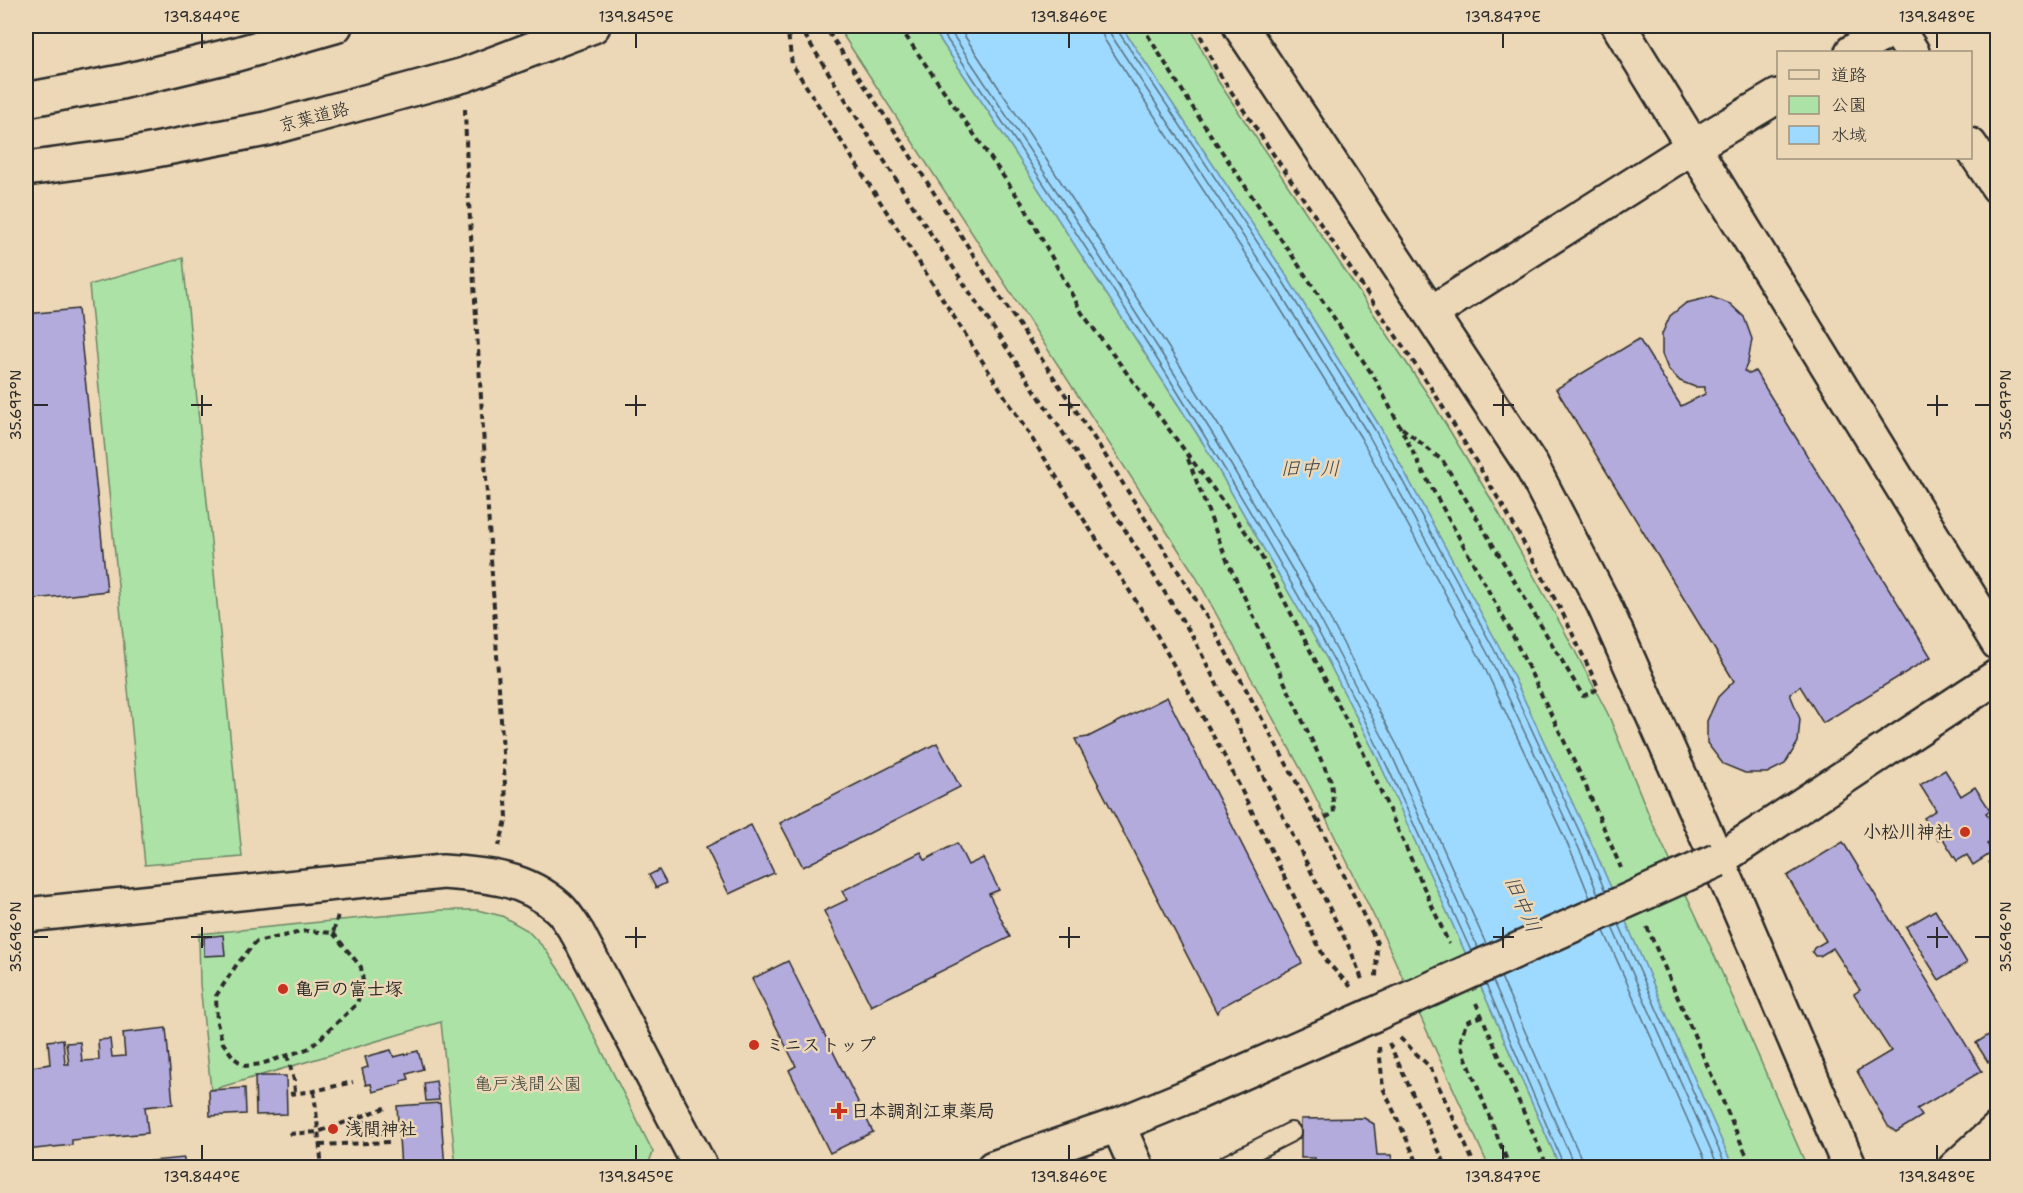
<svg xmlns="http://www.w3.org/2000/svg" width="2023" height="1193" font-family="'Shantell Sans','Klee One',sans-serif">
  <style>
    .green { fill: #ace2a5; stroke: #6c8668; stroke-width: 1.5 }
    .water { fill: #9edaff; stroke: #7094aa; stroke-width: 1.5 }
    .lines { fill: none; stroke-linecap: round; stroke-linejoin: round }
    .shore { stroke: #597180; stroke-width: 1.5 }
    .building { fill: #b3abdc; stroke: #2b2b2b; stroke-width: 1.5 }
    .lane-casing { stroke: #2b2b2b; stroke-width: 22 }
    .street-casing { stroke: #2b2b2b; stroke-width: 38 }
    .secondary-casing { stroke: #2b2b2b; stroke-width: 38 }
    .highway-casing { stroke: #2b2b2b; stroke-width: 38 }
    .path { stroke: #2b2b2b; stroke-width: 4; stroke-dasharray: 6 4.5; stroke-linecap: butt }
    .lane { stroke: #ecd7b6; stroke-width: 18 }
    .street { stroke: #ecd7b6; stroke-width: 33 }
    .secondary { stroke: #ecd7b6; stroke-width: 33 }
    .highway { stroke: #ecd7b6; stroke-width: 33 }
    .secondary-bridge-casing { stroke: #2b2b2b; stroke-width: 38; stroke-linecap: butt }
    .secondary-bridge { stroke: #ecd7b6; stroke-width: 33 }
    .ticks { fill: none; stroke: #2b2b2b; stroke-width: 2 }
    .poi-dot { fill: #c8321e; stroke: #ecd7b6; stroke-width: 2 }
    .labels { text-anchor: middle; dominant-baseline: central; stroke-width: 5; stroke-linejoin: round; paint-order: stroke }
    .street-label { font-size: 18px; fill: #2b2b2b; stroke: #ecd7b6 }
    .poi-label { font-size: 18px; font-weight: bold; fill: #2b2b2b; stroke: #ecd7b6; text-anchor: start }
    .park-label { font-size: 18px; fill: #3e463d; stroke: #ecd7b6 }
    .water-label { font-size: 20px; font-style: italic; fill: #3c454b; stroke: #ecd7b6 }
    .neatline { fill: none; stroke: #2b2b2b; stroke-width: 2 }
    .ticks-label { font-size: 15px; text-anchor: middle; fill: #2b2b2b }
  </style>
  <rect width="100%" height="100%" fill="#ecd7b6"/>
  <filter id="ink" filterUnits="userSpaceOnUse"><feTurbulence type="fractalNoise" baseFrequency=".0167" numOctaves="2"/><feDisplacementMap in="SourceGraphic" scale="12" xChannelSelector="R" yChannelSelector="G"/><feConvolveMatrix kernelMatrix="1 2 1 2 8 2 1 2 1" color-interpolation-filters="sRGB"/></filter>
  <g filter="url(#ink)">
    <g class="green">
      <polygon points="837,26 931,26 990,114 1203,443 1327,659 1377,757 1489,1005 1560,1167 1489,1167 1386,941 1311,788 1195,575"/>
      <polygon points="1121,26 1190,26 1216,78 1430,398 1491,499 1565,632 1608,714 1651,820 1708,941 1807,1167 1733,1167 1594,849 1501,650 1380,427 1284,272"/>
      <polygon points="183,258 242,857 145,865 89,285"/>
      <polygon points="443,910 477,910 502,916 527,930 545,949 567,982 653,1152 647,1167 456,1167 441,1022 211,1090 200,984 199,934"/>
    </g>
    <polygon class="water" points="931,26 1121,26 1284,272 1380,427 1501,650 1594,849 1733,1167 1560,1167 1489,1005 1377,757 1327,659 1203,443 990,114"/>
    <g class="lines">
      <g class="shore">
        <path d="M938 26C1076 230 1213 437 1331 655 1383 751 1426 852 1471 951"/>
        <polyline points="947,26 1095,249 1214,436 1309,598 1390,751 1478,948"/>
        <polyline points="958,26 1102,244 1222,431 1317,594 1398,747 1486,944"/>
        <polyline points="1100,26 1104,39 1265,284 1361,438 1481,660 1574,858 1590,898"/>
        <polyline points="1109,26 1111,35 1272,280 1368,434 1489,656 1582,855 1598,894"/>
        <polyline points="1117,26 1118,31 1279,275 1375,430 1496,653 1589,852 1605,891"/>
        <polyline points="1619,924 1727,1168"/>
        <polyline points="1612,927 1719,1168"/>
        <polyline points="1604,931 1709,1168"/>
        <polyline points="1501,977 1580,1156 1582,1168"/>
        <polyline points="1493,981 1572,1160 1573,1168"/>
        <polyline points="1486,984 1565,1168"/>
      </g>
    </g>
    <g class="building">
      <polygon points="1711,297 1730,304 1744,317 1752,339 1748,362 1744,371 1750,374 1755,371 1931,657 1823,723 1800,686 1790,694 1800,719 1798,742 1785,764 1767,773 1745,773 1723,764 1707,743 1707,721 1718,697 1734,681 1556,389 1639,339 1681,406 1705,394 1705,387 1695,387 1680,381 1668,369 1662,354 1662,334 1670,316 1686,303"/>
      <polygon points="78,309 107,591 26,600 26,314"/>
      <polygon points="1167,697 1302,963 1221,1007 1217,1013 1075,739 1088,737"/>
      <polygon points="937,743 960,787 803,867 780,823"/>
      <polygon points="1945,770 1961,796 1975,787 1990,810 1986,813 1998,831 1998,837 1987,844 1993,852 1973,865 1967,855 1957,861 1942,837 1938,840 1924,818 1936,810 1920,785"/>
      <polygon points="751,825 774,873 729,894 706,847"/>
      <polygon points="1843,842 1982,1071 1917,1109 1922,1116 1896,1132 1888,1126 1857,1071 1891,1051 1854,994 1860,990 1833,948 1820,956 1815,956 1812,952 1814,948 1826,941 1787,876"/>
      <polygon points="957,843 968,865 983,858 999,890 989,894 1010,937 871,1006 824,911 847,900 842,891 921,852 925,860"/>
      <polygon points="659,870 666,883 656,888 649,875"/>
      <polygon points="1935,910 1967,963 1939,980 1906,927"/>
      <polygon points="223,935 225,955 204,956 204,937"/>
      <polygon points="788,961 873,1132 830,1153 789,1070 796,1066 752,979"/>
      <polygon points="166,1028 173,1104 145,1107 148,1133 72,1140 72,1145 26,1150 26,1068 50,1064 48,1041 63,1039 65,1064 69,1064 66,1043 80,1042 82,1061 99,1060 98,1040 110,1039 112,1057 125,1056 123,1033"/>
      <polygon points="1998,1029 1998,1056 1988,1062 1976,1043"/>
      <polygon points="391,1050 394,1057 418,1051 423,1069 407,1074 409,1079 401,1081 402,1084 373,1092 371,1084 366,1085 362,1069 368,1067 365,1057"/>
      <polygon points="255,1076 286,1076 287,1114 256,1115"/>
      <polygon points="436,1081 439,1100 426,1101 424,1083"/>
      <polygon points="245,1088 246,1114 210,1116 209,1090"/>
      <polygon points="440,1103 445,1168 401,1168 397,1106"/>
      <polygon points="1364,1118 1374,1124 1377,1155 1391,1155 1393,1164 1397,1164 1397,1168 1315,1168 1315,1158 1301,1158 1301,1119"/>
      <polygon points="380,1120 381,1134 357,1136 356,1122"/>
      <polygon points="184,1158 184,1168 75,1168"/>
    </g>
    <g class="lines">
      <g class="lane-casing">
        <polyline id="lane" points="1228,1168 1226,1165 1291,1132"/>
      </g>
      <g class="street-casing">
        <g id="street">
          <polyline points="1240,26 1531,465 1604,605 1737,904 1850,1168"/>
          <polyline points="1852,52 1897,26"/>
          <polyline points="1431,313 1694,146 1778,96"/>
          <path d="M26 915 443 872C486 875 524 877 558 907 566 914 572 925 578 934L701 1168"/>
        </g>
      </g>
      <g class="secondary-casing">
        <g id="secondary">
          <polyline points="1619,26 1998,643"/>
          <polyline points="1895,26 1912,52"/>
          <polyline points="1970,145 1998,187"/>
          <polyline points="1718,860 1998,676"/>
          <polyline points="1118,1125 1137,1168"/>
          <polyline points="993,1168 1118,1125 1196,1093 1375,1014"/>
          <polyline points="1955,1168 1998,1129"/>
        </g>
      </g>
      <g class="highway-casing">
        <g id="highway">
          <polyline points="26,100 121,82 237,54 335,26"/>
          <polyline points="26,169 129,155 266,129 464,75 593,26"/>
          <polyline points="1997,1168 1998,1167"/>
        </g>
      </g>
      <g class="path">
        <polyline points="787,26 792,64 1152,626 1226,759 1326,961 1351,987"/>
        <polyline points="799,26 923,222 1075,451 1193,637 1351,951 1363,982"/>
        <polyline points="820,26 827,30 889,122 993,286 1100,447 1208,619 1318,822 1377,943 1376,977"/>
        <polyline points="903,26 905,35 1024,206 1082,313 1256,546 1365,756 1449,944"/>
        <polyline points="1142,26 1200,119 1376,380 1423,472 1509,628 1584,782 1621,868"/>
        <polyline points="1196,26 1216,69 1435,394 1507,513 1562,612 1599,689"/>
        <polyline points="465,109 467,171 507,817 499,846"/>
        <polyline points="1402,428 1443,461 1583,696 1600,688"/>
        <polyline points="1188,459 1226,558 1331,781 1334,813 1318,822"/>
        <polyline points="1990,861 1998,878"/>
        <polyline points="1647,927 1752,1168"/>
        <polyline points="333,933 361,967 363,982 357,1004 310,1048 261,1064 245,1066 234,1058 223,1043 217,1023 216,996 237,964 256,942 306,931 333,933 338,915"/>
        <polyline points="1476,1003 1548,1168"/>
        <polyline points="1482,1016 1466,1022 1460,1043 1510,1168"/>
        <polyline points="1400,1038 1430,1067 1476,1168"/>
        <polyline points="1389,1043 1447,1168"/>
        <polyline points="1379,1047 1383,1088 1420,1168"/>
        <polyline points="287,1055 294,1080 295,1093"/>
        <polyline points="314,1091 322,1168"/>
        <polyline points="290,1094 314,1091 353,1082"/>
        <polyline points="289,1134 318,1132 385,1108"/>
        <polyline points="320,1145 390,1142"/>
      </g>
      <use href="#lane" class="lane"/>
      <use href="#street" class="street"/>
      <use href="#secondary" class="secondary"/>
      <use href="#highway" class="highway"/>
      <g class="secondary-bridge-casing">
        <polyline id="secondary-bridge" points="1375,1014 1718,860"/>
      </g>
      <use href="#secondary-bridge" class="secondary-bridge"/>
    </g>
  </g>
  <path class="ticks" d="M202 33V48M636 33V48M1069 33V48M1503 33V48M1937 33V48M202 395V416M636 395V416M1069 395V416M1503 395V416M1937 395V416M33 405H48M191 405H212M625 405H646M1059 405H1080M1493 405H1514M1927 405H1948M1975 405H1990M202 927V948M636 927V948M1069 927V948M1503 927V948M1937 927V948M33 937H48M191 937H212M625 937H646M1059 937H1080M1493 937H1514M1927 937H1948M1975 937H1990M202 1145V1160M636 1145V1160M1069 1145V1160M1503 1145V1160M1937 1145V1160"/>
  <g class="poi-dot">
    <circle cx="1965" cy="832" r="6"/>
    <circle cx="283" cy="989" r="6"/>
    <circle cx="754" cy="1045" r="6"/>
    <path d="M836 1102h6v6h6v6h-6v6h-6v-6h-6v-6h6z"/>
    <circle cx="333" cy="1129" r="6"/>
  </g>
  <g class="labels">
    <g class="street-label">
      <text transform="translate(314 117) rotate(-15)">京葉道路</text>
    </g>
    <g class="poi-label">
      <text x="1953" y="832" text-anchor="end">小松川神社</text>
      <text x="295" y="989">亀戸の富士塚</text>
      <text x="766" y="1045">ミニストップ</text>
      <text x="851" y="1111">日本調剤江東薬局</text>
      <text x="345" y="1129">浅間神社</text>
    </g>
    <g class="park-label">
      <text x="528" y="1084">亀戸浅間公園</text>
    </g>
    <g class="water-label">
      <text x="1310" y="468">旧中川</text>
      <text transform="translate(1523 904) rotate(66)">旧中川</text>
    </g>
  </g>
  <rect width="2023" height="1193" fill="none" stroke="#ecd7b6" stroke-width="66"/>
  <rect x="1777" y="51" width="195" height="108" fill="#ecd7b6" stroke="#9f927e" stroke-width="1.5"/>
  <rect x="1789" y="70" width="30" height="9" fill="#ecd7b6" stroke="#9f927e" stroke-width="1.5"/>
  <text x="1831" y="81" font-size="18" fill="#2b2b2b">道路</text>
  <rect x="1789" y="96" width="30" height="18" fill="#ace2a5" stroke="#9f927e" stroke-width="1.5"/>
  <text x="1831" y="111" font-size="18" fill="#2b2b2b">公園</text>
  <rect x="1789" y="126" width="30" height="18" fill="#9edaff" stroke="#9f927e" stroke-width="1.5"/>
  <text x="1831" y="141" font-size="18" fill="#2b2b2b">水域</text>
  <rect x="33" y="33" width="1957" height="1127" class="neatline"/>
  <g class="ticks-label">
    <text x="202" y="22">139.844°E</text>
    <text x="636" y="22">139.845°E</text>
    <text x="1069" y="22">139.846°E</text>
    <text x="1503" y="22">139.847°E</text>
    <text x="1937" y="22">139.848°E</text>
    <text transform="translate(16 405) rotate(-90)" y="5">35.697°N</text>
    <text transform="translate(2006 405) rotate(-90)" y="5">35.697°N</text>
    <text transform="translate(16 937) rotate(-90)" y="5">35.696°N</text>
    <text transform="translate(2006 937) rotate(-90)" y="5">35.696°N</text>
    <text x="202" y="1182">139.844°E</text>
    <text x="636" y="1182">139.845°E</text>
    <text x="1069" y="1182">139.846°E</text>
    <text x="1503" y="1182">139.847°E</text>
    <text x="1937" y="1182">139.848°E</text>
  </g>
</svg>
